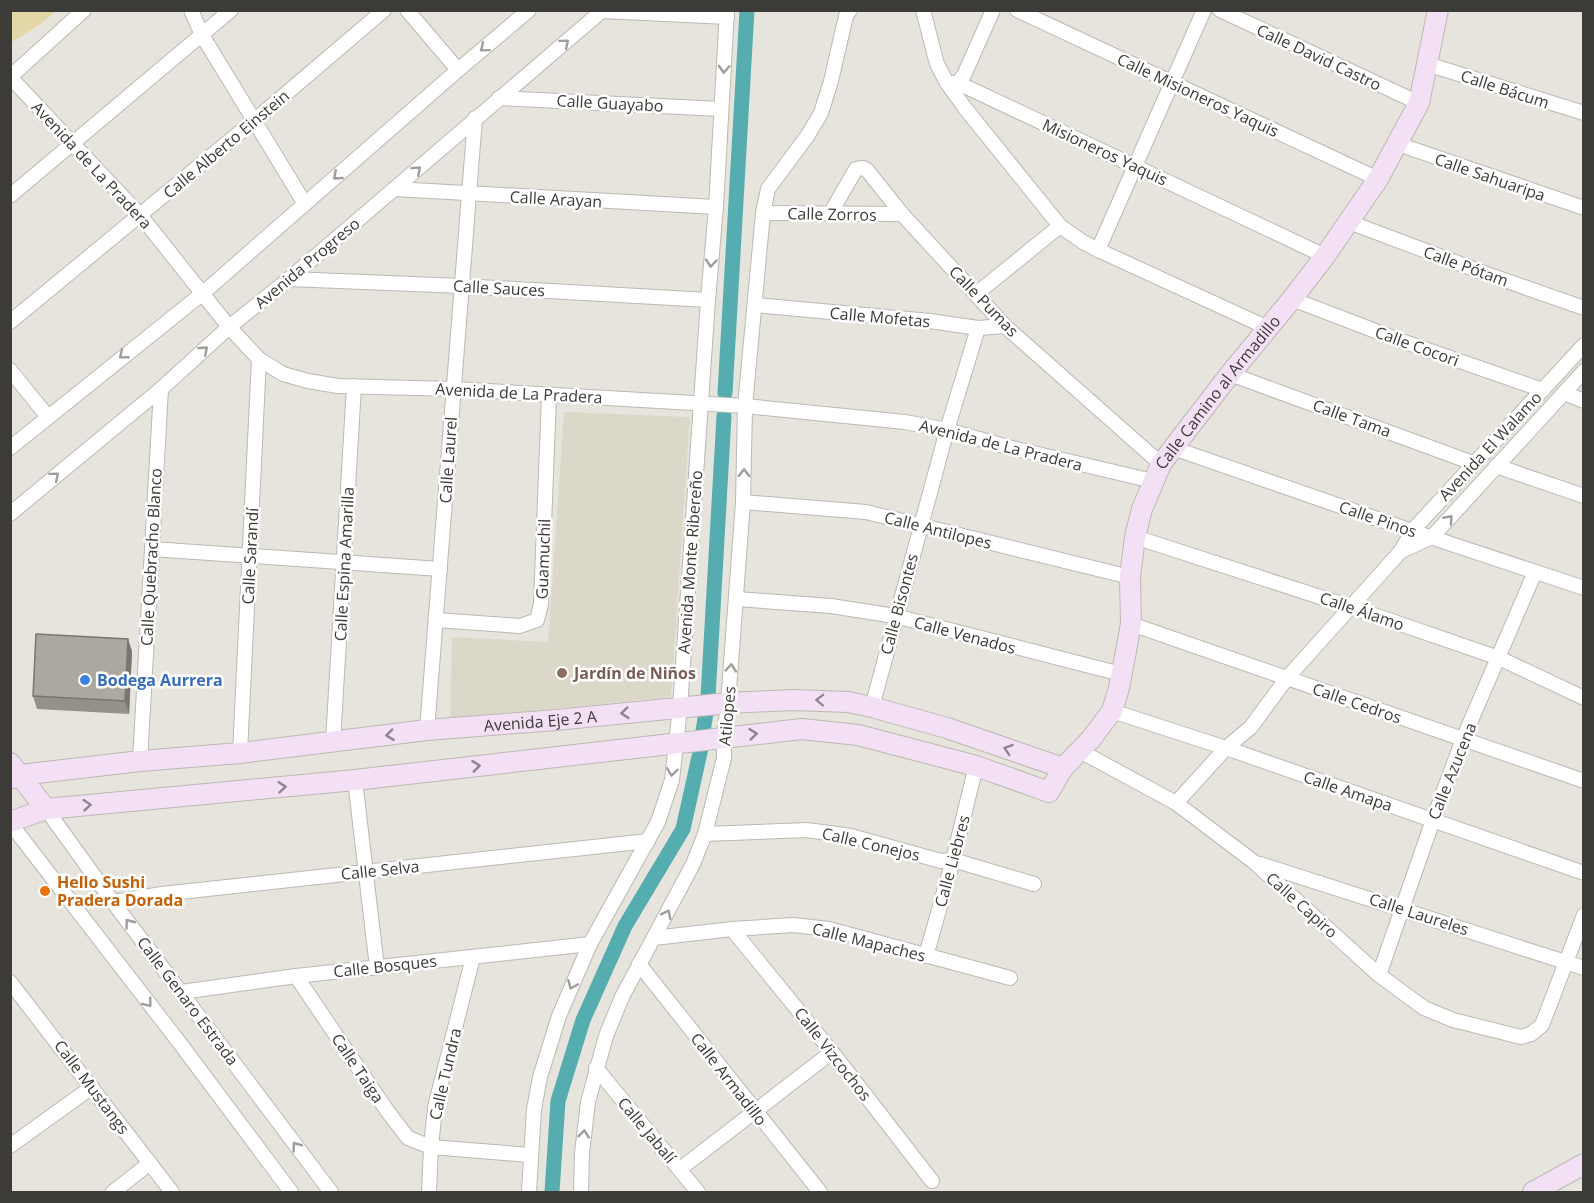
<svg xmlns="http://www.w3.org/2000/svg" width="1594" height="1203" font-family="'Open Sans',sans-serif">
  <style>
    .built { fill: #dcd8c9 }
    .green { fill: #e3d6a7 }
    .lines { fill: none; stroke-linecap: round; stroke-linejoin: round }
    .canal { stroke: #55adb0; stroke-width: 15 }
    .street-casing { stroke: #bbb9b2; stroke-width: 16 }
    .secondary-casing { stroke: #bbb9b2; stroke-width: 22 }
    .street { stroke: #fff; stroke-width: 14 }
    .secondary { stroke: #f3e0f4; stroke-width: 20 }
    .wall { fill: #95908a }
    .shaded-wall { fill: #797571 }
    .building { fill: #ada7a1; stroke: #797571; stroke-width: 1.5 }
    .oneway { stroke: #9e9d9c }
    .oneway2 { stroke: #8e858d }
    .education-dot { fill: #8d6e63; stroke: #fff; stroke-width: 2 }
    .shop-dot { fill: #3f7fe0; stroke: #fff; stroke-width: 2 }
    .food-dot { fill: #e8710a; stroke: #fff; stroke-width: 2 }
    .labels { text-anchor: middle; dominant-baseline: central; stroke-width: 5; stroke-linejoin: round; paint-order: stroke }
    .street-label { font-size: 16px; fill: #3c3b38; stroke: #fff }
    .education-label { font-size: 16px; font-weight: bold; fill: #785e54; stroke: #fff; text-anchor: start }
    .shop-label { font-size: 16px; font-weight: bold; fill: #366cbe; stroke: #fff; text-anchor: start }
    .food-label { font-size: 16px; font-weight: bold; fill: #c56008; stroke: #fff; text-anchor: start }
  </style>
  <rect width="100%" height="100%" fill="#e6e4dc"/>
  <polygon class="built" points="564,412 690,417 671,697 450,719 452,637 548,642"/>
  <polygon class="green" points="10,11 11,10 56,11 42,23 12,42 11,40"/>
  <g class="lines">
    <g class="canal">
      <polyline points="725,393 747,10"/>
      <polyline points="708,697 724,416"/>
      <polyline points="703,731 706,713"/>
      <polyline points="552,1192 558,1101 583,1020 625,926 683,829 701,748"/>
    </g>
    <g class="street-casing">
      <g id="street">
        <polyline points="191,10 202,35 305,204"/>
        <polyline points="407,10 458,70"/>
        <polyline points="923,10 937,64 947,83 965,108 1060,226 1083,242 1098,250 1268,328"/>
        <polyline points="1017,10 1378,179"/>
        <polyline points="1220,10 1419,103"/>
        <polyline points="602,11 727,17"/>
        <polyline points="1427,64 1584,113"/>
        <polyline points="10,77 140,215 229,327 259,359 283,374 308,381 338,386 454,389 745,406 905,422 947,430 1008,447 1153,481"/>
        <polyline points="10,77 84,10"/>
        <polyline points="947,83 958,83 1325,256"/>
        <polyline points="958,83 964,75 993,10"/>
        <polyline points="499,98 721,109"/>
        <polyline points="1398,144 1584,208"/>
        <polyline points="395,189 716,207"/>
        <polyline points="10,196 231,10"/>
        <polyline points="763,213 902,214"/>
        <polyline points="830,214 856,169 863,168 867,170 902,214 1005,326 1161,464"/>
        <polyline points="1349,222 1487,274 1584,308"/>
        <polyline points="1098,250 1204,10"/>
        <polyline points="289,279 462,286 708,300"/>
        <polyline points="976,294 1060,226"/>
        <polyline points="1292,299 1399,340 1543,390"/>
        <polyline points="755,305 930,321 978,328 1005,326"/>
        <polyline points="10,322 255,120 384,10"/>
        <polyline points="10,370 48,417"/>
        <polyline points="1230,374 1473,463"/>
        <polyline points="1564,393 1584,401"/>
        <polyline points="10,448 203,293 458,70 529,10"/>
        <polyline points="1173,448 1412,531 1584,588"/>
        <polyline points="1496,466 1584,496"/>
        <polyline points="743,502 866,512 1130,577"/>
        <polyline points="10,514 161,389 229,327 289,279 603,10"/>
        <polyline points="1135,537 1351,607 1499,658 1584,698"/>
        <polyline points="152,549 440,569"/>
        <polyline points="1401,551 1432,537 1584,371"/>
        <polyline points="737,599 831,606 895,616 1121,674"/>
        <polyline points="436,620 520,626 537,620 541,604 549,395"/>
        <polyline points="1131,624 1584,781"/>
        <polyline points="872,707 947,430 978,328"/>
        <polyline points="1112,711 1226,748 1584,873"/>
        <polyline points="427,730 475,118"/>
        <polyline points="333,742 354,386"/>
        <polyline points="1080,751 1176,803 1254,862 1379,975 1424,1008 1453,1020 1521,1037 1531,1034 1542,1025 1584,915"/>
        <polyline points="240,753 259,359"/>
        <polyline points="140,761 161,389"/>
        <polyline points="355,780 377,968"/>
        <polyline points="1176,803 1226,748 1251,727 1287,678 1401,551 1412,531 1584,345"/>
        <polyline points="46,809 113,902 331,1192"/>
        <polyline points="10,823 182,1046 291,1192"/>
        <polyline points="705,834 807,830 851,836 941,861 953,860 1034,884"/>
        <polyline points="1260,864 1584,968"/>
        <polyline points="113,902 162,894 648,841"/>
        <polyline points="732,929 832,1052 932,1181"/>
        <polyline points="654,938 732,929 793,925 829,929 1010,978"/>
        <polyline points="926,956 953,860 976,766"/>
        <polyline points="639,964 820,1192"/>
        <polyline points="1379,975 1433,820 1463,739 1535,572"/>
        <polyline points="296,976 388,1112 408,1138 431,1147 530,1155"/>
        <polyline points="10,982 172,1192"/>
        <polyline points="181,992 296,976 590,944"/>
        <polyline points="596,1068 698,1192"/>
        <polyline points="10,1146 92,1087"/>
        <polyline points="680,1169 832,1052"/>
        <polyline points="113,1192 150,1163"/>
        <polyline points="429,1192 431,1147 435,1107 473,957"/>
        <polyline points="529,1192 534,1109 540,1077 559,1016 590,944 658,822 672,780 680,708 708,300 716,207 727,10"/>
        <polyline points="581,1192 582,1153 588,1102 606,1036 622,997 693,864 705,834 724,758 724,737 728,703 743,502 745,406 763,213 768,189 808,135 821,113 831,81 846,16 850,10"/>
      </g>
    </g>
    <g class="secondary-casing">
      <g id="secondary">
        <polyline points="10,763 46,809"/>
        <path id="s1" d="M10 779 20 775 140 761 240 753 427 730 556 720 728 703 793 700 848 702 872 707 947 728 1063 768"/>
        <path id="s2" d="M10 822 46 809 355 780 802 729 858 735 976 766 1049 792 1063 768 1091 739 1112 711 1119 688 1131 624 1130 577 1135 537 1142 509 1161 464 1230 374 1292 299 1325 256 1378 179 1419 103 1438 10"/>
        <polyline points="1533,1192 1584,1164"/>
      </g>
    </g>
    <use href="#street" class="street"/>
    <use href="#secondary" class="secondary"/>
  </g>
  <polygon class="wall" points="132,651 129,714 37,709 33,696"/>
  <polygon class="shaded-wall" points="128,639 132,651 129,714 125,701"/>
  <polygon class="building" points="36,634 128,639 125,701 33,696"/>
  <defs><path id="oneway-chevron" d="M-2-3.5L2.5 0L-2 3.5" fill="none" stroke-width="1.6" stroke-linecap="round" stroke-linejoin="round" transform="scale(1.5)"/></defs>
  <g class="oneway">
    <use href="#oneway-chevron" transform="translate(565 43) rotate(-40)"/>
    <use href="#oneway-chevron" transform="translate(484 48) rotate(140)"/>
    <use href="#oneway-chevron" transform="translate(724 69) rotate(93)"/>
    <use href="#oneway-chevron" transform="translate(417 170) rotate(-42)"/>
    <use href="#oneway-chevron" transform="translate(337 176) rotate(139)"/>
    <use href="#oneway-chevron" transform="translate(711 263) rotate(95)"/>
    <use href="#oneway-chevron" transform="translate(204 350) rotate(-42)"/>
    <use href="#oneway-chevron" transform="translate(123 355) rotate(141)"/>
    <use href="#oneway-chevron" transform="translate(744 473) rotate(-89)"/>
    <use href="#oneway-chevron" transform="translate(55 476) rotate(-40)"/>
    <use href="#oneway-chevron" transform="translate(1449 519) rotate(-48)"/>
    <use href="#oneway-chevron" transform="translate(731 668) rotate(-85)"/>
    <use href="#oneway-chevron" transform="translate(672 772) rotate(98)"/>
    <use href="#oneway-chevron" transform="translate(667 914) rotate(-63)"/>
    <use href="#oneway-chevron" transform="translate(129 923) rotate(-127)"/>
    <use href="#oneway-chevron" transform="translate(572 985) rotate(113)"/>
    <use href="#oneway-chevron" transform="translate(148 1003) rotate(52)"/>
    <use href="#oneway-chevron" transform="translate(584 1134) rotate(-84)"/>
    <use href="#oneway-chevron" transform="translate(296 1146) rotate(-127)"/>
  </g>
  <g class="oneway2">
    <use href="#oneway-chevron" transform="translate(820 700) rotate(-178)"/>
    <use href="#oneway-chevron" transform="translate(625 713) rotate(174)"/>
    <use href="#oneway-chevron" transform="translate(753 734) rotate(-6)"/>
    <use href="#oneway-chevron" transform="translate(390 735) rotate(173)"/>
    <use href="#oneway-chevron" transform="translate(1008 749) rotate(-161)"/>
    <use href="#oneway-chevron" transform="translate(476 766) rotate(-7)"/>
    <use href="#oneway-chevron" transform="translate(282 787) rotate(-5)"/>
    <use href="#oneway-chevron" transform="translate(87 805) rotate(-5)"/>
  </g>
  <circle class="education-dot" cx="562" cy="673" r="6"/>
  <circle class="shop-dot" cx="85" cy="680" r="6"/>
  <circle class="food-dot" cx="45" cy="891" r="6"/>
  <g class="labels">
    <g class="street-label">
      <text transform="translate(1319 57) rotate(25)">Calle David Castro</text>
      <text transform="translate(1505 89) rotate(18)">Calle Bácum</text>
      <text transform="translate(1198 95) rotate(25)">Calle Misioneros Yaquis</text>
      <text transform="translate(610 103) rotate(3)">Calle Guayabo</text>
      <text transform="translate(226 144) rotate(-40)">Calle Alberto Einstein</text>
      <text transform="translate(1105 152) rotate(25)">Misioneros Yaquis</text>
      <text transform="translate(92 165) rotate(47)">Avenida de La Pradera</text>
      <text transform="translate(1490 177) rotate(19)">Calle Sahuaripa</text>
      <text transform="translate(556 199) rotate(3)">Calle Arayan</text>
      <text transform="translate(832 214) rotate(1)">Calle Zorros</text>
      <text transform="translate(307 263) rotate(-40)">Avenida Progreso</text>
      <text transform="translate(1466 266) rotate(20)">Calle Pótam</text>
      <text transform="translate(499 288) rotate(3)">Calle Sauces</text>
      <text transform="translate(984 301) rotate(46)">Calle Pumas</text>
      <text transform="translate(880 317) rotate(5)">Calle Mofetas</text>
      <text transform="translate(1417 346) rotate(20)">Calle Cocori</text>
      <text transform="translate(519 393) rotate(3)">Avenida de La Pradera</text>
      <text stroke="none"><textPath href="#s2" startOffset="1503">Calle Camino al Armadillo</textPath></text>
      <text transform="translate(1352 418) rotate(20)">Calle Tama</text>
      <text transform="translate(1001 445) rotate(14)">Avenida de La Pradera</text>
      <text transform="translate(1490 446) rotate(-47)">Avenida El Walamo</text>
      <text transform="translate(448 460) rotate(-86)">Calle Laurel</text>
      <text transform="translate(1378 519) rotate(19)">Calle Pinos</text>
      <text transform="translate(938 530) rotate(14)">Calle Antilopes</text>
      <text transform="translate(250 556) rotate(-87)">Calle Sarandí</text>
      <text transform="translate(151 557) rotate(-87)">Calle Quebracho Blanco</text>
      <text transform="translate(543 559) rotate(-88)">Guamuchil</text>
      <text transform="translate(690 562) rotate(-86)">Avenida Monte Ribereño</text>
      <text transform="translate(344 564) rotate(-87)">Calle Espina Amarilla</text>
      <text transform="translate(899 604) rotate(-75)">Calle Bisontes</text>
      <text transform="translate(1362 611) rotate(19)">Calle Álamo</text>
      <text transform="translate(965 635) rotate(15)">Calle Venados</text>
      <text transform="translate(1357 703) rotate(19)">Calle Cedros</text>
      <text transform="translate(727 716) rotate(-85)">Atilopes</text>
      <text stroke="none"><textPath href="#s1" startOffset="534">Avenida Eje 2 A</textPath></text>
      <text transform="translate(1452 771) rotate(-68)">Calle Azucena</text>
      <text transform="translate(1348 791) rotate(19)">Calle Amapa</text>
      <text transform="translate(871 844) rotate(13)">Calle Conejos</text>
      <text transform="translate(952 861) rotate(-75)">Calle Liebres</text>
      <text transform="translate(380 870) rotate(-6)">Calle Selva</text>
      <text transform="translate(1302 905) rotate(42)">Calle Capiro</text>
      <text transform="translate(1419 914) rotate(18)">Calle Laureles</text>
      <text transform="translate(869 942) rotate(14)">Calle Mapaches</text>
      <text transform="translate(385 966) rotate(-6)">Calle Bosques</text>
      <text transform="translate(188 1001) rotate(53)">Calle Genaro Estrada</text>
      <text transform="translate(833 1054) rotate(52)">Calle Vizcochos</text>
      <text transform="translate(358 1068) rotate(56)">Calle Taiga</text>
      <text transform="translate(445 1074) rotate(-77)">Calle Tundra</text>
      <text transform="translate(729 1079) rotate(52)">Calle Armadillo</text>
      <text transform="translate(92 1087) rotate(53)">Calle Mustangs</text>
      <text transform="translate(647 1130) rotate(50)">Calle Jabalí</text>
    </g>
    <g class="education-label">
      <text x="574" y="673">Jardín de Niños</text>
    </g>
    <g class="shop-label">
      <text x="97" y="680">Bodega Aurrera</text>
    </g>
    <g class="food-label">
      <text x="57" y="882">Hello Sushi<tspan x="57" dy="18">Pradera Dorada</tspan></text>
    </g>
  </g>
  <rect width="1594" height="1203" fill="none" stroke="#3c3b38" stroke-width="24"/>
</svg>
